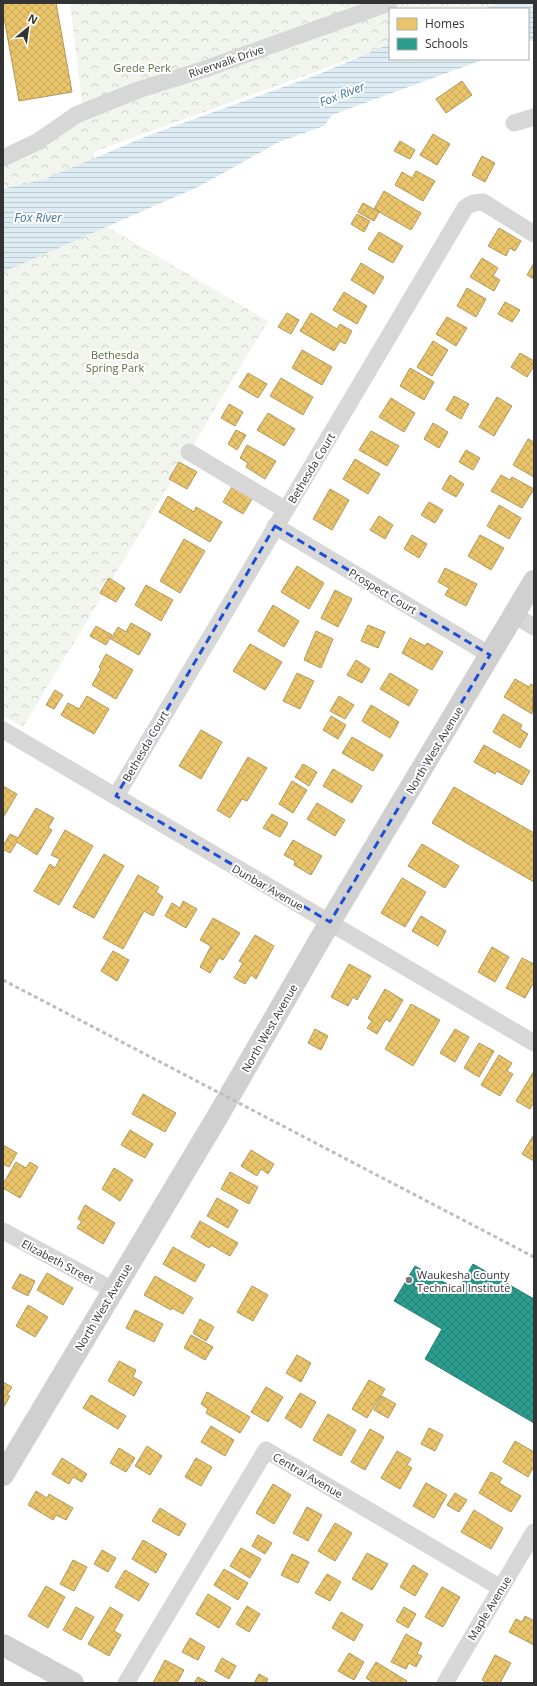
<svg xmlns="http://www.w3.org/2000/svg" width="537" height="1686" font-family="'Open Sans',sans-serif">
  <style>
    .park { fill: url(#park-crowns) }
    .water { fill: url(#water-rules) }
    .homes { fill: url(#homes-cross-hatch); stroke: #b2985a }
    .schools { fill: url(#schools-cross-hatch); stroke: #2d7d73 }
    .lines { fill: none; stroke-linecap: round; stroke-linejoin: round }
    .street { stroke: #d7d7d7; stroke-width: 17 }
    .secondary { stroke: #d0d0d0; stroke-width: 22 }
    .rail { stroke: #bebebe; stroke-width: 3; stroke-dasharray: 4 3; stroke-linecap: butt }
    .marked { fill: none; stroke: #1d4ed8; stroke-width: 3; stroke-dasharray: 8 5; stroke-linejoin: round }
    .poi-dot { fill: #7a7a7a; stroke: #fff; stroke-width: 1.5 }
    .labels { text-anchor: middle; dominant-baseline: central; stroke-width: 4; stroke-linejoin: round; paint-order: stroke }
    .street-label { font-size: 11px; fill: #333; stroke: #fff }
    .park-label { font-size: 11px; fill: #56703f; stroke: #fff }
    .poi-label { font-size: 11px; fill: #333; stroke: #fff; text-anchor: start }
    .water-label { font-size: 12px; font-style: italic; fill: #3f7597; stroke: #fff }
  </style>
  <defs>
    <pattern id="park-crowns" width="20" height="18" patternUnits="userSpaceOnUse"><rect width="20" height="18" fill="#f1f5ed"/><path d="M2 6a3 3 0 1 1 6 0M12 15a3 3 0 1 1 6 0" fill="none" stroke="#cfd2cc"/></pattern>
    <pattern id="water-rules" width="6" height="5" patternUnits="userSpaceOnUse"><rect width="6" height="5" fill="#ddebf3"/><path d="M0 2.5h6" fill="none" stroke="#becad1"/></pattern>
    <pattern id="homes-cross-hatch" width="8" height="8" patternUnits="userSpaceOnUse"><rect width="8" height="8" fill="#e9c46a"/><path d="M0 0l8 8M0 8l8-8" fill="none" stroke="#c8a95c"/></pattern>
    <pattern id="schools-cross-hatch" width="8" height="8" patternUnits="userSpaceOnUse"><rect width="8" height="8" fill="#2a9d8f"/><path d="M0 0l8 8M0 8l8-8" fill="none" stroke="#258175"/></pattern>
  </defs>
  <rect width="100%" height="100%" fill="#fff"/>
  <polygon class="park" points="70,3 508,3 491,9 390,9 390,45 93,152 106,226 268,321 23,727 3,716 3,165 86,116 82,103"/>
  <g class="water">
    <polygon points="502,3 534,3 534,40 528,42 528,9 483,9"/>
    <polygon points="390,44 390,59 485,59 332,115 324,126 279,142 198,187 3,272 3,189 45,179 147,136 314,76"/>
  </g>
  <g class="homes">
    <polygon points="3,3 56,3 72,92 19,101 3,12"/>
    <polygon points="462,81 472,95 446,113 436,99"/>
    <polygon points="433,134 450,144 437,165 420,155"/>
    <polygon points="400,141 415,150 410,159 394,151"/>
    <polygon points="482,156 495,163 485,182 472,175"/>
    <polygon points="416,171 435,181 423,201 395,185 402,172 412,178"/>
    <polygon points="384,191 421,213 411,230 374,209"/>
    <polygon points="363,203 379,212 374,221 358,212"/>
    <polygon points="357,214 370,221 364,232 351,224"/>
    <polygon points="499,228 521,241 515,251 510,248 506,256 488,246"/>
    <polygon points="379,232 403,246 393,263 368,249"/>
    <polygon points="482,258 498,268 493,276 500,280 494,291 470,277"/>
    <polygon points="361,263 384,277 374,294 351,280"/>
    <polygon points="534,263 534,279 527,275"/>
    <polygon points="467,288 486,299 476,317 457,306"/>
    <polygon points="344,292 367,306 357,324 333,310"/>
    <polygon points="505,302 520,310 512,322 498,314"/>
    <polygon points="287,313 299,320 291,334 278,327"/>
    <polygon points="311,313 337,329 340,324 352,331 345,344 340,341 334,351 300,331"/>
    <polygon points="447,317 467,328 456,346 436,334"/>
    <polygon points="433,341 448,350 432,376 417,367"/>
    <polygon points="302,350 332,367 322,385 292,368"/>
    <polygon points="520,353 534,361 534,366 527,377 511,367"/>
    <polygon points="410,368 434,382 424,400 400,386"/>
    <polygon points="248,373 267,384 258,398 239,387"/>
    <polygon points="281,378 313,397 303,415 270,396"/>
    <polygon points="454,396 469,404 461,419 446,410"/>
    <polygon points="497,397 512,406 494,436 479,427"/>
    <polygon points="391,398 415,413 404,432 379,417"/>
    <polygon points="229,404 243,412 235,426 221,418"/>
    <polygon points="268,413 295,429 284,446 257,430"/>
    <polygon points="433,423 448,432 439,448 424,439"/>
    <polygon points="236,430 246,435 237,450 228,444"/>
    <polygon points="371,431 399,446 387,466 359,450"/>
    <polygon points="528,439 534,442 534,477 513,465"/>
    <polygon points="247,445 276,461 265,479 246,467 248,463 240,458"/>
    <polygon points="466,450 480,458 473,470 459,462"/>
    <polygon points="355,459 380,474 368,494 343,479"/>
    <polygon points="179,462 197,472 187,489 169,479"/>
    <polygon points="450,475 464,484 456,497 442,489"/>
    <polygon points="501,475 510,480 512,477 534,489 522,508 491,491"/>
    <polygon points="232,487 252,499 243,514 223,502"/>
    <polygon points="330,489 349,500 332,530 313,519"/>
    <polygon points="168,496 194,512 196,507 222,522 210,542 159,512"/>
    <polygon points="429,502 443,510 435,523 421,515"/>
    <polygon points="499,505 521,518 509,539 487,526"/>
    <polygon points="379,516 393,525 385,539 370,530"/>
    <polygon points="412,535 427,544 419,558 404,549"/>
    <polygon points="480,535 504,548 491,570 468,556"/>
    <polygon points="184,539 205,551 180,593 160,581"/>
    <polygon points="297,566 324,583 309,609 281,592"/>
    <polygon points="445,568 477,584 466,606 445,595 449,588 438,582"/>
    <polygon points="109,578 125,588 116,602 100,593"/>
    <polygon points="146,585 173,600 161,621 135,605"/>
    <polygon points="335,590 352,599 338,627 321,618"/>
    <polygon points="273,605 299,621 284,647 258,631"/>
    <polygon points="131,623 151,634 139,655 111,639 118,627 126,632"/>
    <polygon points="368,625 385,632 378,648 361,641"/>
    <polygon points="96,626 112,635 106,645 90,636"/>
    <polygon points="316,631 333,639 321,668 304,660"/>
    <polygon points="410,638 425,646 427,643 443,652 432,670 402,653"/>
    <polygon points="250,644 282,662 265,690 233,671"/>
    <polygon points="106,654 133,670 116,699 92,685 101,669 99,667"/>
    <polygon points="356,660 370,669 362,683 347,675"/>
    <polygon points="297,673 314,681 300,709 283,701"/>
    <polygon points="390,673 418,690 409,706 380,689"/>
    <polygon points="515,679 529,687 531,684 534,686 532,714 504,697"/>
    <polygon points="55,690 63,695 54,709 46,705"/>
    <polygon points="87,696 109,709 94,734 61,715 68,703 79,709"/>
    <polygon points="339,696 354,705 345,719 330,711"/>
    <polygon points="371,705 399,722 390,738 362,721"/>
    <polygon points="503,714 522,725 520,729 528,734 520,748 493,732"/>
    <polygon points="331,716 346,725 338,739 323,730"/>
    <polygon points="201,730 222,742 201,779 179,766"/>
    <polygon points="352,737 383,755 373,771 342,753"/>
    <polygon points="484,745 530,771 522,785 497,771 495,774 474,762"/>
    <polygon points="248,757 267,768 247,801 242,799 230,818 217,810"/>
    <polygon points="303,764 317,772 309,786 295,777"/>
    <polygon points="333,769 362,786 352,803 323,786"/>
    <polygon points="292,781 307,790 293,813 279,804"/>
    <polygon points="3,786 17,794 3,818"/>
    <polygon points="454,787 534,833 534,882 432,823"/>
    <polygon points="317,803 345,820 335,836 307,819"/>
    <polygon points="36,808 54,818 48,828 52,830 37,855 17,842 10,853 3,849 3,846 10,834 18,838"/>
    <polygon points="272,814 288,823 280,837 263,828"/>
    <polygon points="65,830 93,846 59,905 34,891 50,864 55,868 60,859 51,855"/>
    <polygon points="293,840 322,856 311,875 294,865 295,861 284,855"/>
    <polygon points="422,844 459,866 445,888 408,866"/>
    <polygon points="104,854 124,866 94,918 73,907"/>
    <polygon points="138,875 159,887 156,892 163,897 153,916 144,911 123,949 103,938"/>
    <polygon points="402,878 426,892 405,927 381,913"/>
    <polygon points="183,901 197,909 186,928 165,916 172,903 180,908"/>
    <polygon points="421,916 446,931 438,946 412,931"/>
    <polygon points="213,918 240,933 223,960 219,958 210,973 200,967 211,946 200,940"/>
    <polygon points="255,935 274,946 256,979 251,975 245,984 234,978 243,963 239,961"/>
    <polygon points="492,947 509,957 495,982 478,972"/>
    <polygon points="113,951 129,960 117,981 101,971"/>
    <polygon points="522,958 534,964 534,982 525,998 506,988"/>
    <polygon points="349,964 371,976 357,1000 353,997 348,1006 331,997"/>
    <polygon points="385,989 403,1000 390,1022 386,1019 377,1034 367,1028 372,1021 368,1018"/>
    <polygon points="411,1004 440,1020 413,1066 385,1049"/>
    <polygon points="315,1029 328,1036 321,1050 308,1043"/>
    <polygon points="455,1029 469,1037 455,1062 440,1053"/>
    <polygon points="479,1043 494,1051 479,1077 464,1068"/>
    <polygon points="499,1055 512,1063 507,1071 513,1074 500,1096 481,1085"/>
    <polygon points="534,1071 534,1102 530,1109 516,1101"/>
    <polygon points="143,1094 176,1113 165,1132 132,1114"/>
    <polygon points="130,1130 153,1144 145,1158 121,1145"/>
    <polygon points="533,1136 534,1137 534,1161 522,1154"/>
    <polygon points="3,1145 17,1153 9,1167 3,1164"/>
    <polygon points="251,1150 274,1164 268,1174 261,1169 257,1176 241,1166"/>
    <polygon points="16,1162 26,1168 30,1162 38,1167 20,1198 3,1188 3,1184"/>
    <polygon points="114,1168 133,1180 120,1201 102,1189"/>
    <polygon points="230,1172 258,1187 249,1204 221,1189"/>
    <polygon points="217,1198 238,1210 228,1228 207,1216"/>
    <polygon points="85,1205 115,1223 103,1244 77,1228 82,1221 78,1219"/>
    <polygon points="200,1221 238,1243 230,1256 211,1245 209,1248 191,1237"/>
    <polygon points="173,1247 205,1265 195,1282 163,1264"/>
    <polygon points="47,1273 73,1288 63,1305 37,1290"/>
    <polygon points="20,1274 35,1281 28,1296 12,1288"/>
    <polygon points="155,1276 193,1298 183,1314 172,1308 171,1310 144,1295"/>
    <polygon points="252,1286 268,1295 253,1321 237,1312"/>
    <polygon points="28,1305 48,1317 35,1337 16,1326"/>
    <polygon points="135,1310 163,1324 154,1342 126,1328"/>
    <polygon points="200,1319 214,1327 206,1341 193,1333"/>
    <polygon points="191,1335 213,1347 205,1360 184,1348"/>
    <polygon points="297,1355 311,1363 301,1382 286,1373"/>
    <polygon points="119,1361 136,1370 133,1377 142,1382 134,1396 108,1381"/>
    <polygon points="369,1380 385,1389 367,1418 352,1409"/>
    <polygon points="3,1382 12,1387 7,1395 10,1396 3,1408"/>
    <polygon points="266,1387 283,1397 268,1422 251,1412"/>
    <polygon points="207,1392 250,1417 240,1433 206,1413 208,1409 201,1404"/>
    <polygon points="300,1393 316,1402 301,1428 285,1418"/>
    <polygon points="91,1395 126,1416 118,1429 83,1408"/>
    <polygon points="382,1396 396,1404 388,1418 374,1410"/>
    <polygon points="328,1414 356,1430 341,1456 313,1440"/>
    <polygon points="211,1426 234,1440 225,1456 201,1442"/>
    <polygon points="429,1428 443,1435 435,1451 421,1444"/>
    <polygon points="370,1429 384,1437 365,1470 351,1462"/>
    <polygon points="515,1441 534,1452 534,1466 528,1477 503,1462"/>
    <polygon points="147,1446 162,1456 150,1475 135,1466"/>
    <polygon points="119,1448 135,1458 126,1472 110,1463"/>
    <polygon points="397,1451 411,1459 407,1465 412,1468 400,1489 381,1478"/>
    <polygon points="62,1458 87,1474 82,1482 73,1477 69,1484 52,1474"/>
    <polygon points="196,1458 212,1467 201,1486 185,1477"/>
    <polygon points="491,1472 502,1478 499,1483 521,1496 511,1512 479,1493"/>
    <polygon points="426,1483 447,1495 434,1518 413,1506"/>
    <polygon points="273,1484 291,1495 274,1524 256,1513"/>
    <polygon points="36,1491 47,1498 49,1494 73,1508 66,1520 56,1515 53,1520 28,1505"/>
    <polygon points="455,1493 467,1500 459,1512 447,1505"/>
    <polygon points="307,1507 322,1515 308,1541 293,1533"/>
    <polygon points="160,1508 186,1524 179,1536 152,1521"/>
    <polygon points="474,1510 503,1528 491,1549 461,1532"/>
    <polygon points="335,1523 352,1533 335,1561 318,1551"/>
    <polygon points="258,1535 272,1543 265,1554 252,1546"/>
    <polygon points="143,1540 167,1554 156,1573 132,1559"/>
    <polygon points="241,1548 261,1559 250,1578 230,1566"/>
    <polygon points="102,1550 116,1558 108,1572 94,1564"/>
    <polygon points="367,1553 388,1564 372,1590 352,1579"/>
    <polygon points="292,1554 309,1562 298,1583 281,1575"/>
    <polygon points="73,1560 87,1567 74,1591 60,1584"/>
    <polygon points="413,1565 428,1574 415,1596 400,1587"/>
    <polygon points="224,1569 248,1583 238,1600 214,1585"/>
    <polygon points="125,1570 149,1584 139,1601 115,1587"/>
    <polygon points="327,1574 341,1582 330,1601 315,1593"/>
    <polygon points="46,1586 65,1597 48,1628 28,1616"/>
    <polygon points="442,1587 460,1597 443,1627 425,1617"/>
    <polygon points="208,1594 231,1608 219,1628 196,1614"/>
    <polygon points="247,1606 260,1614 249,1632 236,1624"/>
    <polygon points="76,1607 94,1617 81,1640 63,1630"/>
    <polygon points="110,1607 123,1615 114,1631 121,1635 109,1656 88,1644"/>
    <polygon points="404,1607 416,1614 408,1628 396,1621"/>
    <polygon points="341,1612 363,1625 354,1641 332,1628"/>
    <polygon points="525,1616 534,1621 534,1645 509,1632 516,1619 522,1622"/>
    <polygon points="406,1634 422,1643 417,1654 422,1656 416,1667 409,1663 406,1669 391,1662"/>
    <polygon points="190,1638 205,1647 198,1660 182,1652"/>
    <polygon points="349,1653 364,1662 354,1680 338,1671"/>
    <polygon points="495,1655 511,1663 500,1683 487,1683 482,1680"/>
    <polygon points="222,1658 236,1666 229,1679 215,1671"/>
    <polygon points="165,1660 184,1670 177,1683 153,1683"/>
    <polygon points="376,1662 407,1681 405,1683 374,1683 366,1678"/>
    <polygon points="259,1674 268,1679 266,1683 254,1683"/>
    <polygon points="198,1677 209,1683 194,1683"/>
  </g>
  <polygon class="schools" points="473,1264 534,1299 534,1423 425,1359 442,1329 394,1301 415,1266 458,1290"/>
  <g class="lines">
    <g class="street">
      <polyline points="514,123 534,117"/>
      <polyline points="3,158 37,142 76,115 138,90 205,69 389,3"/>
      <polyline points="189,452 286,510"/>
      <polyline points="275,526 490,655"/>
      <polyline points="514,615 534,627"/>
      <polyline points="3,730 534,1043"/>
      <path d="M116 796 465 208C470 203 476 202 483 202L534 234"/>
      <polyline points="3,1231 113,1290"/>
      <polyline points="126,1683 266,1450 501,1588"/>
      <polyline points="445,1683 534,1532"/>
    </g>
    <g class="secondary">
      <polyline points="3,1475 219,1114 330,922 534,581"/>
      <polyline points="3,1645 73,1683"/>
    </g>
    <polyline class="rail" points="3,980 534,1257"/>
  </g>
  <path class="marked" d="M275 526 490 655 330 922 116 796Z"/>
  <circle class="poi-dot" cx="409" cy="1280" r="4"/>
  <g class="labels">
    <g class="street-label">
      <text transform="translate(226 61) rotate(-19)">Riverwalk Drive</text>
      <text transform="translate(311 468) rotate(-59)">Bethesda Court</text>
      <text transform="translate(383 591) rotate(31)">Prospect Court</text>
      <text transform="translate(145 746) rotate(-60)">Bethesda Court</text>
      <text transform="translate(434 750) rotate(-59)">North West Avenue</text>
      <text transform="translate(268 887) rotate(30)">Dunbar Avenue</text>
      <text transform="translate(269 1028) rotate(-60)">North West Avenue</text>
      <text transform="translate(58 1261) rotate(28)">Elizabeth Street</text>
      <text transform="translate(103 1307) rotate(-59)">North West Avenue</text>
      <text transform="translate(308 1475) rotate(30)">Central Avenue</text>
      <text transform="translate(489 1608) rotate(-59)">Maple Avenue</text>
    </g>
    <g class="park-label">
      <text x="142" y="67">Grede Perk</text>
      <text x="115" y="354">Bethesda<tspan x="115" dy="13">Spring Park</tspan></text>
    </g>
    <g class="poi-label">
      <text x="417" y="1274">Waukesha County<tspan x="417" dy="13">Technical Institute</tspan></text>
    </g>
    <g class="water-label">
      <text transform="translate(342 94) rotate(-21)">Fox River</text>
      <text x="38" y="217">Fox River</text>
    </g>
  </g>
  <rect width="537" height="1686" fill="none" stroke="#333333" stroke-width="8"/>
  <rect x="389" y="8" width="140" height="52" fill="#ffffff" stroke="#adadad"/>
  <rect x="397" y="18" width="20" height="12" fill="#e9c46a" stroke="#adadad"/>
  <text x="425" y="28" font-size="12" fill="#333333">Homes</text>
  <rect x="397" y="38" width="20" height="12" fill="#2a9d8f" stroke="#adadad"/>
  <text x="425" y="48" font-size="12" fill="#333333">Schools</text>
  <g transform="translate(28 28) rotate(29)" stroke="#ffffff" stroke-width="3" paint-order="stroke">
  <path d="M0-3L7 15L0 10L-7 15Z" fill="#333333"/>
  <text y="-6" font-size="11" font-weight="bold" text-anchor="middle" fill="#333333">N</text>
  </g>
</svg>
